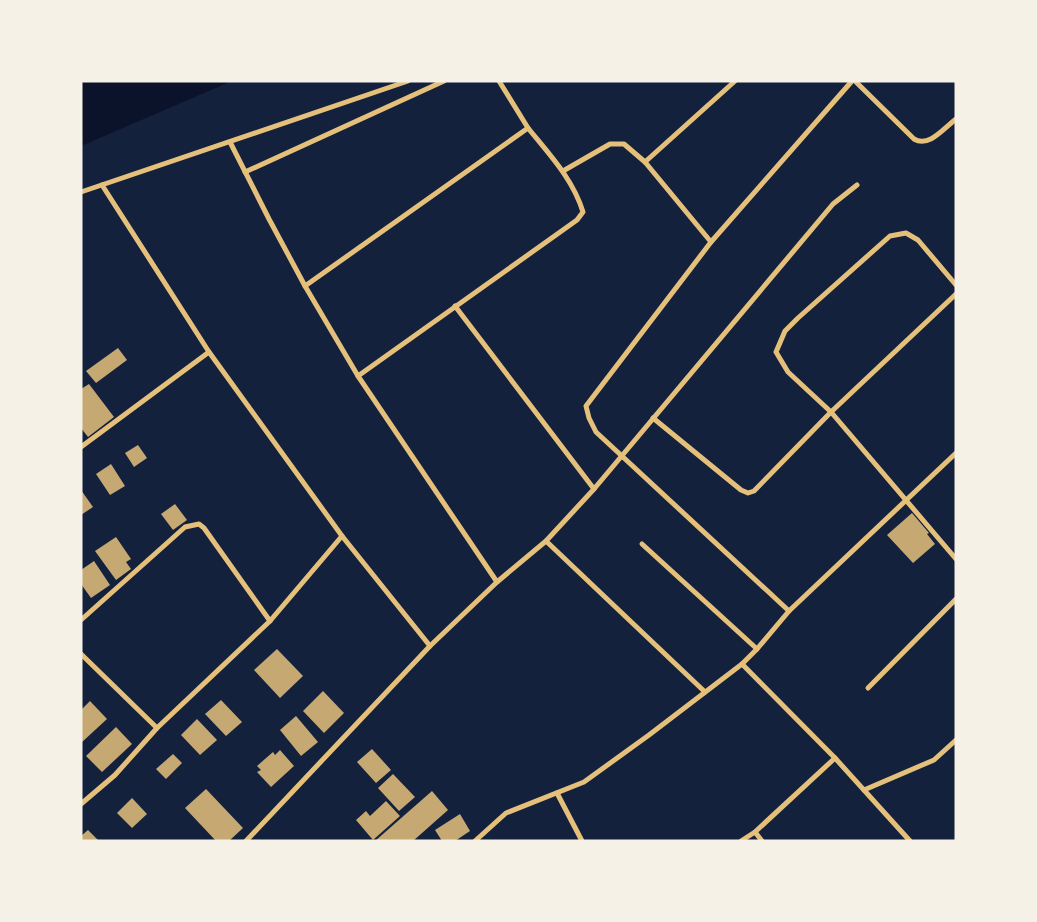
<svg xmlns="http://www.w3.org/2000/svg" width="1037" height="922" font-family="'Titillium Web',sans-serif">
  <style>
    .water { fill: #0b132b }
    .building { fill: #c6a872 }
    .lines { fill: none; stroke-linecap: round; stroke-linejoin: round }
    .minor { stroke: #e5c07b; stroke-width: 5 }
  </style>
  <rect width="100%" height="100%" fill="#14213d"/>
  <polygon class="water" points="81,81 232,81 81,146"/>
  <g class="building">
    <polygon points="118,348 127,360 96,383 86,371"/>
    <polygon points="89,384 114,417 88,437 81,428 81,389"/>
    <polygon points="138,445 147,458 134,467 125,453"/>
    <polygon points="111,464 125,486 110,495 96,474"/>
    <polygon points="81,490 93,507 81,515"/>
    <polygon points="175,504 187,520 173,530 161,514"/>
    <polygon points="912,513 929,533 927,534 935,544 913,563 887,535"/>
    <polygon points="116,537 131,559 126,562 131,569 116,580 95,551"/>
    <polygon points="94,561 110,585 91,598 81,584 81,570"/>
    <polygon points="277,649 303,676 280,698 254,670"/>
    <polygon points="323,691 344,713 324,733 303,711"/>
    <polygon points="221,700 242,722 226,736 205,714"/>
    <polygon points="90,701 107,719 81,743 81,710"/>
    <polygon points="296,716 318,742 301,756 280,730"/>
    <polygon points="197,719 217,740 200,755 181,735"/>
    <polygon points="116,727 132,744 102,772 86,756"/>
    <polygon points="372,749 391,770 376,783 357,762"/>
    <polygon points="280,750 294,766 271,787 257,772 261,770 257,766 273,752 275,755"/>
    <polygon points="173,754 182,763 166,779 156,769"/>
    <polygon points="393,774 415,797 399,811 378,788"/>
    <polygon points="206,789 243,828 229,841 216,841 185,808"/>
    <polygon points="432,791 448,810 413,841 375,841"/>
    <polygon points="132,798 147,814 132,828 117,813"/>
    <polygon points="386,801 400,816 373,840 356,820 366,811 370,816"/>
    <polygon points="460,814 470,831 455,841 442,841 435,830"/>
    <polygon points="88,830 99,841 81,841 81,836"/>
  </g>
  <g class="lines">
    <g class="minor">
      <polyline points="499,81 528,128"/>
      <path d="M855 81 914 139C929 148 944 128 956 119"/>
      <polyline points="230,142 269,219 305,286 358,376 497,582"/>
      <polyline points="645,162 735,81"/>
      <polyline points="563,171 610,144 624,144 645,162 711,242"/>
      <polyline points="245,172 444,81"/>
      <polyline points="102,185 209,352"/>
      <polyline points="81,192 408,81"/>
      <polyline points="956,285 918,240 906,233 890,236 798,318 785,331 776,352 788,372 831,412 956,559"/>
      <path d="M305 286 528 128C549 154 573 179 583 212L577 220 358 376"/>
      <polyline points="455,306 594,489"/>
      <polyline points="653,418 741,490 748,493 754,491 831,412 956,294"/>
      <polyline points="81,447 209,352 342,536 430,646"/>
      <polyline points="546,541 705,692"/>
      <polyline points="642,544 757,649"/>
      <polyline points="789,611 596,432 589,418 586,406 711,242 852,81"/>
      <polyline points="81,620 185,527 199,524 204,528 270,621"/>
      <polyline points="81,654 157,728 115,775 81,804"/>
      <polyline points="742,664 835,758 755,832"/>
      <polyline points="868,688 956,599"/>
      <polyline points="157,728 270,621 342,536"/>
      <polyline points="835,758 910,841"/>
      <polyline points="864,790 934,760 956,740"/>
      <polyline points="557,793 582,841"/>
      <polyline points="246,841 430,646 497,582 546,541 594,489 833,204 857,185"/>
      <polyline points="475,841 506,813 584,782 649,735 742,664 757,649 789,611 956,453"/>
      <polyline points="741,841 755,832 762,841"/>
    </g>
  </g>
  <rect width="1037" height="922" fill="none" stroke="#f6f1e7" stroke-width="165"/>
</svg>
